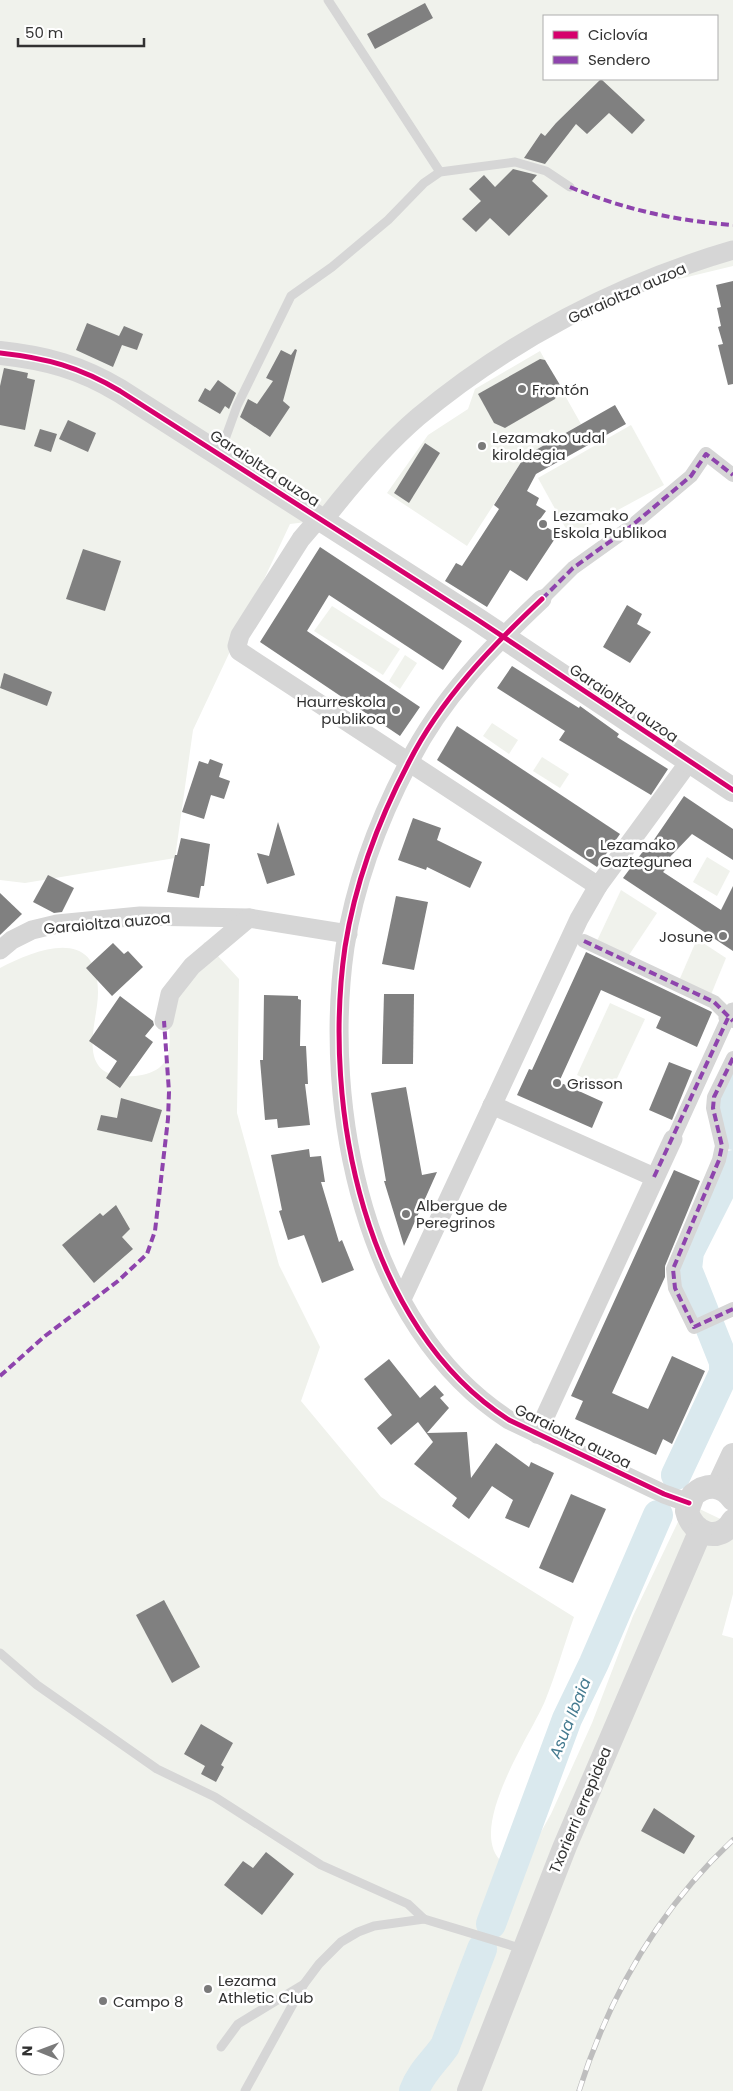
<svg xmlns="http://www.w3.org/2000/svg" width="733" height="2091" font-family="Poppins,sans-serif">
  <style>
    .green { fill: #f0f2ec; fill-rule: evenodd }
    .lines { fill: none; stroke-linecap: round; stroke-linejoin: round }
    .river { stroke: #dae9ee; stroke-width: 30 }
    .building { fill: #808080 }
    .service { stroke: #d6d6d6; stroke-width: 9 }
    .pedestrian { stroke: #d6d6d6; stroke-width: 14 }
    .minor { stroke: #d6d6d6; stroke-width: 19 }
    .tertiary { stroke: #d6d6d6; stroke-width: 24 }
    .rail-casing { stroke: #bebebe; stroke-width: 5.5 }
    .rail { stroke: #fff; stroke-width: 4; stroke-dasharray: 11; stroke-linecap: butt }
    .quiet { stroke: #8e44ad; stroke-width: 4; stroke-dasharray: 8 4; stroke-linecap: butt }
    .cycleway-casing { stroke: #fff; stroke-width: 8 }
    .cycleway { stroke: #d6006c; stroke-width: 5 }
    .poi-dot { fill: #7a7a7a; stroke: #fff; stroke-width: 2 }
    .labels { text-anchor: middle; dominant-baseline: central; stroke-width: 5; stroke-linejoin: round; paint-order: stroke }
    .street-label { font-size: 15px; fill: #323232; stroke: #fff }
    .poi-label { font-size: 15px; fill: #323232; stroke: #fff; text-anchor: start }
    .water-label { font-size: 16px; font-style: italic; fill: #457b90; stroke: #fff }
  </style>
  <rect width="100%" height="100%" fill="#fff"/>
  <g class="green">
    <path d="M0 0H733V266L617 294 440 392 331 519 290 524 193 730 175 858 25 883 0 880ZM544 16H717V79H544Z"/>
    <polygon points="540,351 581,424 525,456 467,546 387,493 428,435 468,409 475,389"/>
    <polygon points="631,425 664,485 570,536 538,478"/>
    <polygon points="332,606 400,649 383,675 314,631"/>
    <polygon points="405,655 417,663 400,689 389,681"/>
    <polygon points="492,723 518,740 509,754 483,736"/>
    <polygon points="542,757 569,774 560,788 533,771"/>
    <polygon points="707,857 730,871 717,896 693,882"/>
    <polygon points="621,890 657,913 627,958 596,943"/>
    <polygon points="697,939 726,958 710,997 678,983"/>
    <path d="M205 942 239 979 237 1113 279 1265 320 1347 301 1401 381 1497 574 1617C564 1645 556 1674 545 1701 531 1735 464 1831 503 1863L516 1862 524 1856 537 1839 551 1814 592 1723 633 1616 687 1503 733 1525V1594L722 1635 733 1638V2091H0V968C38 948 98 926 98 992 98 1013 89 1036 94 1056 96 1064 101 1070 108 1073 118 1077 132 1077 142 1075 184 1066 164 1029 170 999 174 977 191 959 205 942ZM25 2036H55V2066H25Z"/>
    <polygon points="610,1003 645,1019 611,1091 577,1075"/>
  </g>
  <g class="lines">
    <g class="river">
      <path d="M733 1082C726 1102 728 1115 733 1135"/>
      <polyline points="676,1475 724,1373 724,1362 687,1269 689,1252 733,1165"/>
      <polyline points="491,1924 567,1719 594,1663 658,1515"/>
      <path d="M414 2091C421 2072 434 2062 445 2046L482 1949"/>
    </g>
  </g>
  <g class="building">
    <polygon points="425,3 433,18 375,49 367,34"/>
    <polygon points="601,79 645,120 632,134 609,113 587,134 576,124 545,164 524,158 541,133 545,136 556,123"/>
    <polygon points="513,169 537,175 532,181 548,196 509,236 490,218 476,232 462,219 481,201 469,189 484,175 495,187"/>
    <polygon points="733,281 733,384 728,385 718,345 723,344 718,327 721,326 717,308 721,307 716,285"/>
    <polygon points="87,323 119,336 124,326 143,334 137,350 122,345 113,367 76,350"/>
    <polygon points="295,349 297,350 283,401 290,407 270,437 240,417 248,399 257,404 273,381 266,378 281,350 291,355"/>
    <polygon points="540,359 545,360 560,385 555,399 505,428 494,423 478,394"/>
    <polygon points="4,368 28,373 27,378 35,380 25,430 0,425 0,386"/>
    <polygon points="218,380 236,393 229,409 225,406 220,414 198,401 205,388 210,391"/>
    <polygon points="615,405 626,424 536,474 527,491 539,498 536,505 546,511 538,522 558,534 527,581 510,570 487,607 445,581 456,563 462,566 499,509 494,505 525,456"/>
    <polygon points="68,420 96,433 88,452 59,439"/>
    <polygon points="40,429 57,434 51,452 34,446"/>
    <polygon points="425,443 440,453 409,503 394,493"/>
    <polygon points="320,547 462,641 443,670 329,595 307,631 420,707 400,736 260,642"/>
    <polygon points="83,549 121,561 105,611 66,599"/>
    <polygon points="627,605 642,614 637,624 651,632 630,663 603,647"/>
    <polygon points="512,666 579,708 580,706 619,734 617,737 668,769 651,795 559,740 565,731 497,688"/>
    <polygon points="4,673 52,692 47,706 0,688"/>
    <polygon points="457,726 620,834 597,867 437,760"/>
    <polygon points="210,759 223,764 219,777 230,781 224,799 211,795 204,819 182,812 199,761 208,764"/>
    <polygon points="684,796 733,829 733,860 692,834 668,859 672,862 663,872 721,910 733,886 733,951 623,878 647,846 649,847"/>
    <polygon points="413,818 441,828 437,840 482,862 470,888 427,867 426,870 398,860"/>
    <polygon points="278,822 295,875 267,884 257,853 269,856"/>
    <polygon points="181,838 210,844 204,886 201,886 199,898 167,892 175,855 177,855"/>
    <polygon points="48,875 74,888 62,912 54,913 33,902"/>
    <polygon points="0,893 22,914 0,935"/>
    <polygon points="396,896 428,902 414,970 382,964"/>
    <polygon points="113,943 124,954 128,951 143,967 112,996 86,968"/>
    <polygon points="586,952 712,1012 697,1047 656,1028 661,1017 601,990 559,1082 603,1102 592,1128 517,1095 529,1069 532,1070"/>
    <polygon points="384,994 414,994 413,1064 382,1064"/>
    <polygon points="264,995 298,996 298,999 301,1000 300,1046 306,1046 308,1084 305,1084 310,1125 278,1128 277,1119 265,1120 260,1060 263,1060"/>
    <polygon points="120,996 153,1021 154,1025 145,1036 153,1042 120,1088 106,1078 117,1061 89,1041"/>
    <polygon points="669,1062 692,1071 672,1120 649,1110"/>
    <polygon points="406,1087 422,1175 437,1172 404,1246 384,1181 386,1181 371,1093"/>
    <polygon points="121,1098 162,1110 152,1142 97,1130 101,1115 117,1118"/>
    <polygon points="309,1149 310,1157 321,1156 325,1182 321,1182 339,1242 342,1240 354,1270 322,1283 304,1235 288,1240 279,1211 282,1210 271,1155"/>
    <polygon points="674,1170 700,1181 665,1266 665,1277 612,1393 648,1409 672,1356 705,1371 672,1444 663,1439 656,1455 575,1419 583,1401 571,1396"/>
    <polygon points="116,1205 130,1229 122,1237 133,1249 94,1283 62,1245 100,1213 103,1216"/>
    <polygon points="389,1359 420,1398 435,1385 444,1395 440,1398 449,1408 427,1433 467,1432 471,1478 496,1443 529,1467 531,1462 554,1473 529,1528 505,1518 513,1500 492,1486 469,1519 452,1506 457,1498 414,1464 433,1442 418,1422 391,1445 377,1428 392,1415 364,1379"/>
    <polygon points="571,1494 606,1509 573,1583 539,1568"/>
    <polygon points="164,1600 200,1667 172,1683 136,1615"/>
    <polygon points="201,1724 233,1743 221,1765 224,1767 216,1782 201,1774 205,1766 184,1754"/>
    <polygon points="654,1808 695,1836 684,1854 641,1831"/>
    <polygon points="266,1852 294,1874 262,1915 224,1885 243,1861 253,1868"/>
  </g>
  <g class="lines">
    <g class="service">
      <polyline points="328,0 440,172"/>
      <polyline points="220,453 237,406 291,296 332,267 388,220 424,183 440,172 515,162 546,171 570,187"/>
      <polyline points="0,1653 37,1685 157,1769 215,1797 321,1865 408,1904 424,1919"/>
      <polyline points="221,2047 238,2024 304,1984"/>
      <polyline points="245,2091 304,1984 319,1964 341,1942 358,1932 374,1926 424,1919 523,1949"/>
    </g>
    <g class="pedestrian">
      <polyline points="542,599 573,568 629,528 691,476 706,454 733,475"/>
      <polyline points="584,941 714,1002 733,1021"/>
      <polyline points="733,1058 714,1097 713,1108 722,1146 719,1160 673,1269 675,1288 694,1327 733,1309"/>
      <polyline points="673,1139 728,1018"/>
    </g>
    <g class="minor">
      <polyline points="319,518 301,539 240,635 237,646 239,651 598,886"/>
      <path d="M324 520C352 484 383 447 418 417 509 341 619 283 733 250"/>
      <path d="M542 599C491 647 441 699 409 762 379 819 355 883 345 947 322 1107 364 1327 509 1420L664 1494 689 1503"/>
      <polyline points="0,950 12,940 32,930 57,924 140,916 249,918 348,934"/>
      <polyline points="728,1018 733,1012"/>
      <polyline points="164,1021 170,994 192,966 249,918"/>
      <polyline points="492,1105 654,1177"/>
      <polyline points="402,1299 579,919 598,886 689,762"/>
      <polyline points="537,1434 673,1139"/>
    </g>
    <g class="tertiary">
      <path d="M0 353C46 358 80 367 120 391L478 620 733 790"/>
      <polyline points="718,1487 733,1455"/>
      <path d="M733 1499C722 1484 707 1483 693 1495L687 1511C692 1534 720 1544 733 1521"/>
      <polyline points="469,2091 565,1846 700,1532"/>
    </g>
    <g class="rail-casing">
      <path id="rail" d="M579 2091C609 1996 659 1909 733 1840"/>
    </g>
    <use href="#rail" class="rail"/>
    <g class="quiet">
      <path d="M570 187C623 209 676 221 733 225"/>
      <polyline points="542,599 573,568 629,528 691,476 706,454 733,475"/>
      <polyline points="584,941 714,1002 733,1021"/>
      <polyline points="733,1058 714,1097 713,1108 722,1146 719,1160 673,1269 675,1288 694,1327 733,1309"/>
      <polyline points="654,1177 728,1018"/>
      <polyline points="0,1376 45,1336 118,1281 147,1254 155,1231 168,1119 169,1092 164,1021"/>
    </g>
    <g class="cycleway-casing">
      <g id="cycleway">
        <path d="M0 353C46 358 80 367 120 391L478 620 733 790"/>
        <path d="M542 599C491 647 441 699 409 762 379 819 355 883 345 947 322 1107 364 1327 509 1420L664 1494 689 1503"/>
      </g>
    </g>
    <use href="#cycleway" class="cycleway"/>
  </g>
  <g class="poi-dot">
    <circle cx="522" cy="389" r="5"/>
    <circle cx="482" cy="446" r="5"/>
    <circle cx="543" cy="524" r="5"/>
    <circle cx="396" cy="710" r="5"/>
    <circle cx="590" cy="853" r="5"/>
    <circle cx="723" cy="936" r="5"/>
    <circle cx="557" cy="1083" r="5"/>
    <circle cx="406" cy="1214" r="5"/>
    <circle cx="208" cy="1989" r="5"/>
    <circle cx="103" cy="2001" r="5"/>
  </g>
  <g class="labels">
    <g class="street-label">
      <text transform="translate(627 293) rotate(-24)">Garaioltza auzoa</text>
      <text transform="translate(265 468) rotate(33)">Garaioltza auzoa</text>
      <text transform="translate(624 703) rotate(34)">Garaioltza auzoa</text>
      <text transform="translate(107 923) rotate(-5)">Garaioltza auzoa</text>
      <text transform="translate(573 1436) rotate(26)">Garaioltza auzoa</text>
      <text transform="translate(580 1810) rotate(-67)">Txorierri errepidea</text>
    </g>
    <g class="poi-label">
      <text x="532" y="389">Frontón</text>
      <text x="492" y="437">Lezamako udal<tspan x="492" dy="17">kiroldegia</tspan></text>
      <text x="553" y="515">Lezamako<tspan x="553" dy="17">Eskola Publikoa</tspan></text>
      <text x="386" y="701" text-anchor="end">Haurreskola<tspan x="386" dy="17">publikoa</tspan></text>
      <text x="600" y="844">Lezamako<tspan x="600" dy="17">Gaztegunea</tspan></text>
      <text x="713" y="936" text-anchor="end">Josune</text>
      <text x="567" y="1083">Grisson</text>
      <text x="416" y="1205">Albergue de<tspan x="416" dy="17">Peregrinos</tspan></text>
      <text x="218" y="1980">Lezama<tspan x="218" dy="17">Athletic Club</tspan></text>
      <text x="113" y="2001">Campo 8</text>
    </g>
    <g class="water-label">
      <text transform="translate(570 1718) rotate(-68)">Asua Ibaia</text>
    </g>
  </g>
  <rect x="543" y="15" width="175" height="65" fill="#ffffff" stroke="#adadad"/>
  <rect x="553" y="31" width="25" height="8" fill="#d6006c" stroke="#adadad"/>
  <text x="588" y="40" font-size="15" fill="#323232">Ciclovía</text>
  <rect x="553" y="56" width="25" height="8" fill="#8e44ad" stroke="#adadad"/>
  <text x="588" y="65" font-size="15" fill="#323232">Sendero</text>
  <g transform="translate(40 2051) rotate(271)"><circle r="24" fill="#ffffff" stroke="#adadad"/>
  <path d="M0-4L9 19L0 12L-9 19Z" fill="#7a7a7a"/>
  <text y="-8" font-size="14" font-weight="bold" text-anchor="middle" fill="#323232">N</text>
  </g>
  <path d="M18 38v8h126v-8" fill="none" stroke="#323232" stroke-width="2.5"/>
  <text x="25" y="38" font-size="15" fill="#323232" stroke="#ffffff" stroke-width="4" paint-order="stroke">50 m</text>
</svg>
